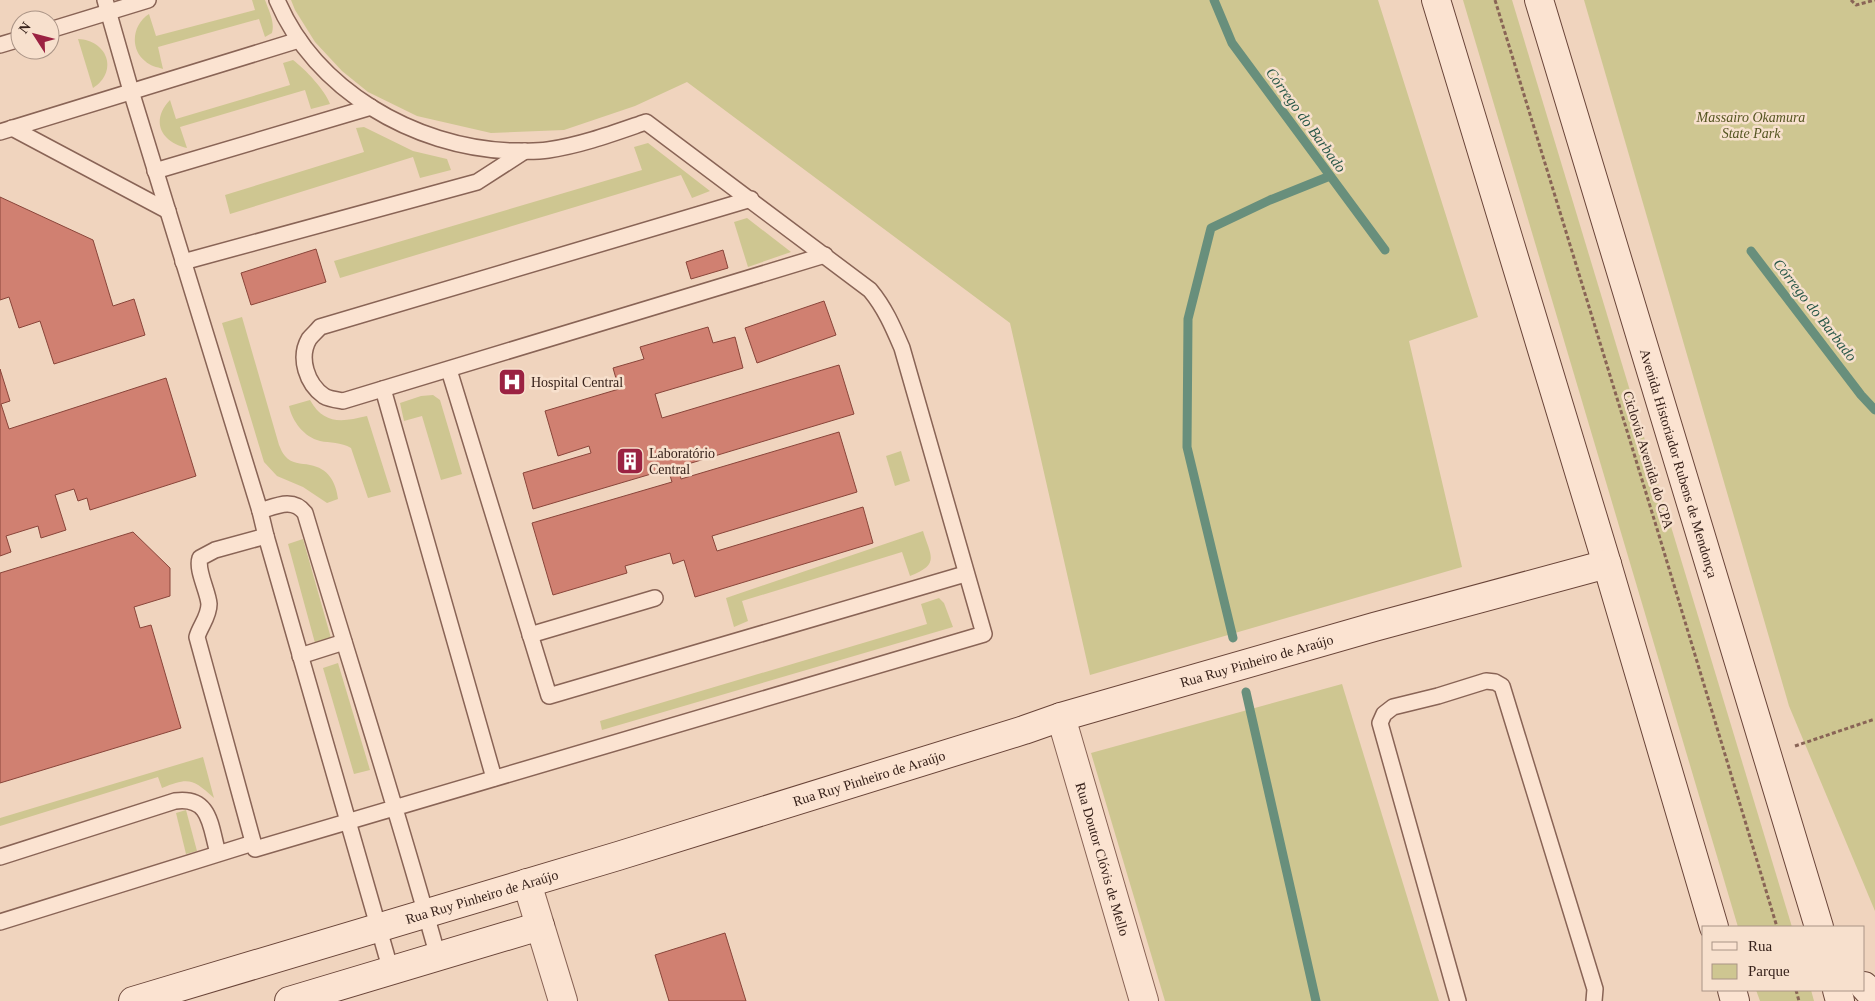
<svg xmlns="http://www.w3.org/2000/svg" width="1875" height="1001" font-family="'Times New Roman',serif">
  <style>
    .green { fill: #cec691 }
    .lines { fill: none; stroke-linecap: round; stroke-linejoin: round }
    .stream { stroke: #688f7c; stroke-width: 9 }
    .building { fill: #d08071; stroke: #89453a }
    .lane-casing { stroke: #896456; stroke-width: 18 }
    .street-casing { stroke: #896456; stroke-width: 30 }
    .secondary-casing { stroke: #6a4539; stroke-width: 30 }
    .path { stroke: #896456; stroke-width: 3; stroke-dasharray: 4 2.5; stroke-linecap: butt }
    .lane { stroke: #fbe3d1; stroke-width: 15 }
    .street { stroke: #fbe3d1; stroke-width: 28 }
    .secondary { stroke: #fbe3d1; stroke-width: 28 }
    .labels { text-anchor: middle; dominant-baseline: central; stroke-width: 5; stroke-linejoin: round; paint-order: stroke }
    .park-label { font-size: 14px; font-style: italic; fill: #555521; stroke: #f7e0cd }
    .poi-label { font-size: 14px; fill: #37221b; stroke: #f7e0cd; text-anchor: start }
    .street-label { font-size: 14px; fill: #37221b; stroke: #f7e0cd }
    .water-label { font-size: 15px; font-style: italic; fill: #295849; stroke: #f7e0cd }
  </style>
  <rect width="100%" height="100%" fill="#f0d4be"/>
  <g class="green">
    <path d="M252 0H265C269 11 275 22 272 33L265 37 259 19 158 47 163 69C157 67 150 66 145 61 129 48 133 24 149 14L156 36 255 10Z"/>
    <polygon points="291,0 1378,0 1478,317 1409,341 1462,567 1090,675 1010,323 687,82 635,106 564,130 491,133 417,116 368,92 342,71 315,42 295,10"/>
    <polygon points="1463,0 1512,0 1792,927 1738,927"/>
    <polygon points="1584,0 1875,0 1875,911 1789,706"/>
    <path d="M78 39C107 40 119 71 93 88Z"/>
    <path d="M293 60C305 69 325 90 330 104L311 109 305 90 180 127 187 148C161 142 150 121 170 100L176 119 290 85 283 63Z"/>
    <polygon points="364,127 413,151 447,159 451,170 420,178 413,157 230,214 225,195 364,152 356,128"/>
    <polygon points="648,143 710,191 692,198 681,175 340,278 334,261 642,170 634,147"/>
    <polygon points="747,218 791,252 748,267 734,222"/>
    <path d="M242 317 279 445C281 449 282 453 285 456 291 464 301 463 310 465 328 468 336 482 338 499L327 503 303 487 277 476 264 462 222 323Z"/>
    <polygon points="433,395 440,400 462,474 441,480 422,416 404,421 400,403 421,396"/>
    <path d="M310 400C324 425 342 422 367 416L391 492 368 498 351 448C341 442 330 443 320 441 304 437 292 421 289 406Z"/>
    <polygon points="901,451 910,481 895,486 886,456"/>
    <path d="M923 531C931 557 940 564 910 576L902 552 742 601 748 621 734 627 726 598Z"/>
    <polygon points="303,539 331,638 315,643 288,544"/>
    <polygon points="939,598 944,603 953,627 602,730 600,721 927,624 921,604"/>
    <polygon points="338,663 370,770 354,774 323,668"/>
    <polygon points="1342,684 1439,1001 1165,1001 1091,753"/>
    <path d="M203 757 214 798C193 779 189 777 162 788L158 777 0 826V818Z"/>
    <polygon points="186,810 197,851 186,854 176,813"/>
    <polygon points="1756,990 1811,990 1814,1001 1760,1001"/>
  </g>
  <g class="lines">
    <g class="stream">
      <polyline points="1214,0 1232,43 1385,250"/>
      <polyline points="1751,251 1861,395 1875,410"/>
      <polyline points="1233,638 1187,447 1188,319 1211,228 1270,200 1330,176"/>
      <polyline points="1246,692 1316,1001"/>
    </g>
  </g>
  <g class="building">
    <polygon points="0,197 93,240 113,306 134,299 145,335 54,364 40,321 19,328 9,297 0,300"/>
    <polygon points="316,249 326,282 251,305 241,273"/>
    <polygon points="723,250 728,268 691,279 686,262"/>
    <polygon points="824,301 836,335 757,363 745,328"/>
    <polygon points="708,327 713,343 735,337 743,368 655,394 662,418 839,365 854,414 678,467 681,479 839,432 857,492 712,536 717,551 863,507 873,543 695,597 684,560 673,564 670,553 625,566 627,573 553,595 532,523 672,482 668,469 533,509 523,473 591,453 589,446 558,456 545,411 619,389 613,368 644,359 640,347"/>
    <polygon points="0,369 10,401 1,404 9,429 166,378 196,476 90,510 87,498 78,501 74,489 55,495 66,530 41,538 38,526 6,536 11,552 0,556"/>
    <polygon points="133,532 170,568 170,596 134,607 140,628 151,625 181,728 0,783 0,573"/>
    <polygon points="725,933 746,1001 669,1001 655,955"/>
  </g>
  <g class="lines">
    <g class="lane-casing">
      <g id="lane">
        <polyline points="105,0 131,91 260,511"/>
        <path d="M277 0C315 90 414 147 510 151 522 151 536 152 548 150 582 145 614 133 646 122L870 290C885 308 893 327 902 348L984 634 255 849 197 637C200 626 209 617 209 604 208 591 196 570 200 558L215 550 266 536 260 511C276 506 293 497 305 513 349 661 397 808 438 957"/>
        <polyline points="50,30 148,0"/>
        <polyline points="0,45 20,39"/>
        <polyline points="12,128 168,211"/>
        <polyline points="0,132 299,40"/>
        <polyline points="155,171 371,107"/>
        <path d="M751 199 320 327C317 331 312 335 309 339 298 358 307 384 324 396 329 399 337 400 343 401L825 255"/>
        <polyline points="183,262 477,182 525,151"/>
        <polyline points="449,370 549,696 965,574"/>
        <polyline points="383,389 494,778"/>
        <polyline points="266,536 391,971"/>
        <polyline points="530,635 655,598"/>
        <polyline points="300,656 344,642"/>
        <path d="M0 857 175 801C211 796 210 826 218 853"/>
        <polyline points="0,922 253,843"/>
        <polyline points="1458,1001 1380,723 1384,714 1393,707 1438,696 1486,681 1495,682 1502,686 1595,989 1594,1001"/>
      </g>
    </g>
    <g class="street-casing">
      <g id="street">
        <path id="s1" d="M1061 717 1144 1001"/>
        <polyline points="527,883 563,1001"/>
      </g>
    </g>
    <g class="secondary-casing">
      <g id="secondary">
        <polyline points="1436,0 1607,564 1714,927"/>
        <path id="s2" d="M1539 0 1819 927"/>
        <polyline points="1864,986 1875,998"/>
        <polyline points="1732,990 1735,1001"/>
        <polyline points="1837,990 1840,1001"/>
        <path id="s3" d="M133 1001 618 856 1024 730 1061 717 1374 627 1607 564"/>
        <polyline points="289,1001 540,926"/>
      </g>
    </g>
    <g class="path">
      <polyline points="1495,0 1658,532 1777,927"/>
      <polyline points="1851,0 1856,5 1875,0"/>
      <polyline points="1795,746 1875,719"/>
      <polyline points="1796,990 1799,1001"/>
    </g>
    <use href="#lane" class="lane"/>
    <use href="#street" class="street"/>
    <use href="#secondary" class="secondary"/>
  </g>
  <defs>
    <g id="hospital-square" transform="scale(1.4375)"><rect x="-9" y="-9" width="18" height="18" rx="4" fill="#9b2242" stroke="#f7e0cd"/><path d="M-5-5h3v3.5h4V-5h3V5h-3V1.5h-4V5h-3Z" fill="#fff"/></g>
    <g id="building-square" transform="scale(1.4375)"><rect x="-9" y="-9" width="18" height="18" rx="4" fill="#9b2242" stroke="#f7e0cd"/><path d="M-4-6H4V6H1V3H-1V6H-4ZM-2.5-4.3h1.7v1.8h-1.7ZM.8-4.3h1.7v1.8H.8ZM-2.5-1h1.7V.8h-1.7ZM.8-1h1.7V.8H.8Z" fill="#fff"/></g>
  </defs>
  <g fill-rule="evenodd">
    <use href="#hospital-square" x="512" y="382"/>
    <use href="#building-square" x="630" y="461"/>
  </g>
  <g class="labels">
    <g class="park-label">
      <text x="1751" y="117">Massairo Okamura<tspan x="1751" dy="16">State Park</tspan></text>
    </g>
    <g class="poi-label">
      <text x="531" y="382">Hospital Central</text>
      <text x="649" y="453">Laboratório<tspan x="649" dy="16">Central</tspan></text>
    </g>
    <g class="street-label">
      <text transform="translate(1648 460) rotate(73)">Ciclovia Avenida do CPA</text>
      <text stroke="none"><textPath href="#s2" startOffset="484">Avenida Historiador Rubens de Mendonça</textPath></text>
      <text stroke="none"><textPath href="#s3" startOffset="1174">Rua Ruy Pinheiro de Araújo</textPath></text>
      <text stroke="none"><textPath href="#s3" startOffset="769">Rua Ruy Pinheiro de Araújo</textPath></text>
      <text stroke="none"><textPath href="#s1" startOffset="148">Rua Doutor Clóvis de Mello</textPath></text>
      <text stroke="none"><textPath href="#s3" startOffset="364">Rua Ruy Pinheiro de Araújo</textPath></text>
    </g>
    <g class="water-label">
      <text transform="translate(1306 120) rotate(54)">Córrego do Barbado</text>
      <text transform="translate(1815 310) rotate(52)">Córrego do Barbado</text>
    </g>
  </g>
  <rect x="1702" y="926" width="162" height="65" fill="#f7e0cd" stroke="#aa9486"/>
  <rect x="1712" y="942" width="25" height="8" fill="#fbe3d1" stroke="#aa9486"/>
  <text x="1748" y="951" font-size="15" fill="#37221b">Rua</text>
  <rect x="1712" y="964" width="25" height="15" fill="#cec691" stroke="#aa9486"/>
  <text x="1748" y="976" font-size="15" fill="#37221b">Parque</text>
  <g transform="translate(35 35) rotate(306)"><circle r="24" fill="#f7e0cd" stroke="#aa9486"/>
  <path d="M0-4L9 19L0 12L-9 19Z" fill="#9b2242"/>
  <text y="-8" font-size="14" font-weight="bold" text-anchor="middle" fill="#37221b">N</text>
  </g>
</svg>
